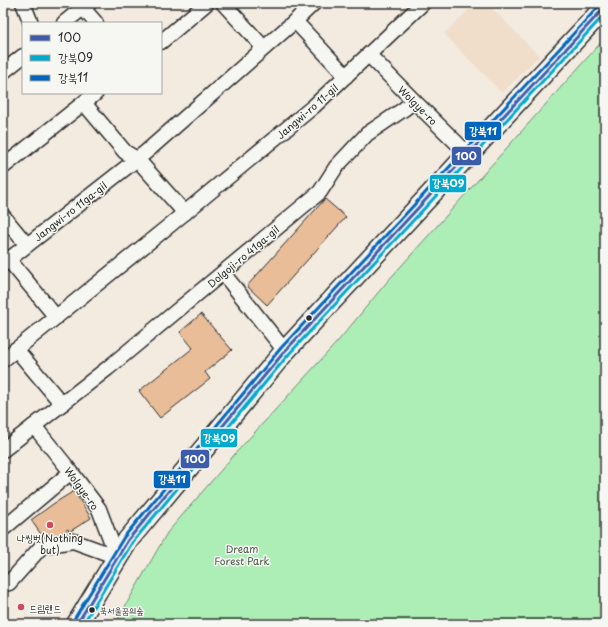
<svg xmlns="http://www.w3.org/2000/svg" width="608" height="627" font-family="'Playpen Sans','Poor Story',sans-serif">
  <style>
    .built { fill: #f0ddca }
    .green { fill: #adeeb7; stroke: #6c8c71 }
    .building { fill: #e8bd98; stroke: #2b2b2b }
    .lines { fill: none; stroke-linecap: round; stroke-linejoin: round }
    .minor-casing { stroke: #2b2b2b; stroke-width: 17 }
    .secondary-casing { stroke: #2b2b2b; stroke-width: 23 }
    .minor { stroke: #f6f6f2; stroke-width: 14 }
    .secondary { stroke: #f6f6f2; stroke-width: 20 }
    .bus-1-casing { stroke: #f6f6f2; stroke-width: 6 }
    .bus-2-casing { stroke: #f6f6f2; stroke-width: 6 }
    .bus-3-casing { stroke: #f6f6f2; stroke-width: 6 }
    .bus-1 { stroke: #3d5bab; stroke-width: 3 }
    .bus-2 { stroke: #00a9ce; stroke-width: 3 }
    .bus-3 { stroke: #0065bd; stroke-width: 3 }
    .bus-dot { fill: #2b2b2b; stroke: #f6f6f2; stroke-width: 1.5 }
    .poi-dot { fill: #d1495b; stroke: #f6f6f2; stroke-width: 1.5 }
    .labels { text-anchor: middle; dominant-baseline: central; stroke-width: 3; stroke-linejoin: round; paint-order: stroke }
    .bus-label { font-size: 9px; fill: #2b2b2b; stroke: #f6f6f2; text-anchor: start }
    .street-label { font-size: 10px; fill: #2b2b2b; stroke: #f6f6f2 }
    .poi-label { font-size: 10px; fill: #2b2b2b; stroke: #f6f6f2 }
    .park-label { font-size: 10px; fill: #4c5c4e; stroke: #f6f6f2 }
    .line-badge { stroke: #f6f6f2; stroke-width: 1.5 }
    .badge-label { font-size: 11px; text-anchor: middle; font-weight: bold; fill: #fff }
  </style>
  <rect width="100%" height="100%" fill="#f3ebe0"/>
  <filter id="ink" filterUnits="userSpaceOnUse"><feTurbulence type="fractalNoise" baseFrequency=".025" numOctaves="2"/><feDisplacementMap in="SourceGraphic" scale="8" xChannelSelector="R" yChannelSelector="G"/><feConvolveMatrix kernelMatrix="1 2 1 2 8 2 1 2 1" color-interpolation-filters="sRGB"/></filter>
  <g filter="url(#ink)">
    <polygon class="built" points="476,3 487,3 539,56 502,93 444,34"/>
    <polygon class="green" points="605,38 605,624 115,624 167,533 234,455 339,340 386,283"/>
    <g class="building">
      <polygon points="325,199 346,217 267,305 247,286"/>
      <polygon points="201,314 232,350 205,372 210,379 160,418 139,391 193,348 180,332"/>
      <polygon points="74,491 91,518 69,532 68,529 59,535 43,537 31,520 53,504"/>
    </g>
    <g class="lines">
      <g class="minor-casing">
        <g id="minor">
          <polyline points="23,3 31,23"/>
          <polyline points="223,3 264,48"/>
          <polyline points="83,8 96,23"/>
          <polyline points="295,21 346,76"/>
          <polyline points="64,23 89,3"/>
          <polyline points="161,42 207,3"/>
          <polyline points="369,55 414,101 468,154"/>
          <polyline points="3,72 23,56"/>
          <polyline points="84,103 125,152 137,159 185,213"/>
          <polyline points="3,167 96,93"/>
          <polyline points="3,216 27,245"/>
          <polyline points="9,260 56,317"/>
          <polyline points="3,264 146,152 295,21 314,3"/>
          <polyline points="223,273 285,351"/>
          <polyline points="16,349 62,404"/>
          <polyline points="3,360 170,225 314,106 423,3"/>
          <polyline points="34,426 71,472 99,509 117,557"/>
          <polyline points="3,450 108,368 320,192 336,167 367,134 404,109 414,101"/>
          <polyline points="3,529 71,472"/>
          <polyline points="3,584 9,583 42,546 73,541 117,557"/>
        </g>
      </g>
      <g class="secondary-casing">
        <polyline id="secondary" points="77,624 128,540 285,351 605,7"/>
      </g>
      <use href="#minor" class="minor"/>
      <use href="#secondary" class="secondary"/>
      <g class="bus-1-casing">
        <polyline id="bus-1" points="77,624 128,540 285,351 605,7"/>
      </g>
      <g class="bus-2-casing">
        <polyline id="bus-2" points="83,624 132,543 289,354 605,14"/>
      </g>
      <g class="bus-3-casing">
        <polyline id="bus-3" points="73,621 124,537 281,348 601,4"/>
      </g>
      <use href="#bus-1" class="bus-1"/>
      <use href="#bus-2" class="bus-2"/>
      <use href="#bus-3" class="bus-3"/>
    </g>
  </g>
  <g class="bus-dot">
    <circle cx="309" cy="318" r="3.5"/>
    <circle cx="92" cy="610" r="3.5"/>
  </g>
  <g class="poi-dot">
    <circle cx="50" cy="525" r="4"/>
    <circle cx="21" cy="607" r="4"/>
  </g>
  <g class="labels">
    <g class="bus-label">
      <text x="100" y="610">북서울꿈의숲</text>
    </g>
    <g class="street-label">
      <text transform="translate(418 105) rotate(45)">Wolgye-ro</text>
      <text transform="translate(307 111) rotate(-41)">Jangwi-ro 11-gil</text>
      <text transform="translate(70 211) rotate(-38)">Jangwi-ro 11ga-gil</text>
      <text transform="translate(243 256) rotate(-40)">Dolgoji-ro 41ga-gil</text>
      <text transform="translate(82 488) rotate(54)">Wolgye-ro</text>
    </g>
    <g class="poi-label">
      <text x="50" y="537">나씽벗(Nothing<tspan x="50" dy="12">but)</tspan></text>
      <text x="29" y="607" text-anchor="start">드림랜드</text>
    </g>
    <g class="park-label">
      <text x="242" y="548">Dream<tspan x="242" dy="12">Forest Park</tspan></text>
    </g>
  </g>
  <g class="line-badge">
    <rect x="464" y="121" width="38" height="20" rx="4" fill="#0065bd"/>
    <rect x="451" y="146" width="31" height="20" rx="4" fill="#3d5bab"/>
    <rect x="429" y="174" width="38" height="19" rx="4" fill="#00a9ce"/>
    <rect x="200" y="428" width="38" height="20" rx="4" fill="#00a9ce"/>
    <rect x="180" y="449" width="30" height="20" rx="4" fill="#3d5bab"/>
    <rect x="153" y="470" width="38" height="19" rx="4" fill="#0065bd"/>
  </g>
  <g class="badge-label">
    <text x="483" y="135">강북11</text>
    <text x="466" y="160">100</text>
    <text x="448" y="187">강북09</text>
    <text x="219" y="442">강북09</text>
    <text x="195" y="463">100</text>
    <text x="172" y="483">강북11</text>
  </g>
  <rect width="608" height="627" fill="none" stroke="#f6f6f2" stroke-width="16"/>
  <rect x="8" y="8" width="592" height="611" fill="none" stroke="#2b2b2b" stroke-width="1.5" filter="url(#ink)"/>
  <rect x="22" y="22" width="140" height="72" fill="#f6f6f2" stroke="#a5a5a2"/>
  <rect x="30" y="35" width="20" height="6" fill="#3d5bab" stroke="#a5a5a2"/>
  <text x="58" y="42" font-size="12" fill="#2b2b2b">100</text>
  <rect x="30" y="55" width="20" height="6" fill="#00a9ce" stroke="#a5a5a2"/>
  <text x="58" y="62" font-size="12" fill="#2b2b2b">강북09</text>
  <rect x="30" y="75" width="20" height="6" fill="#0065bd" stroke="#a5a5a2"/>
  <text x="58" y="82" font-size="12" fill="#2b2b2b">강북11</text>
</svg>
